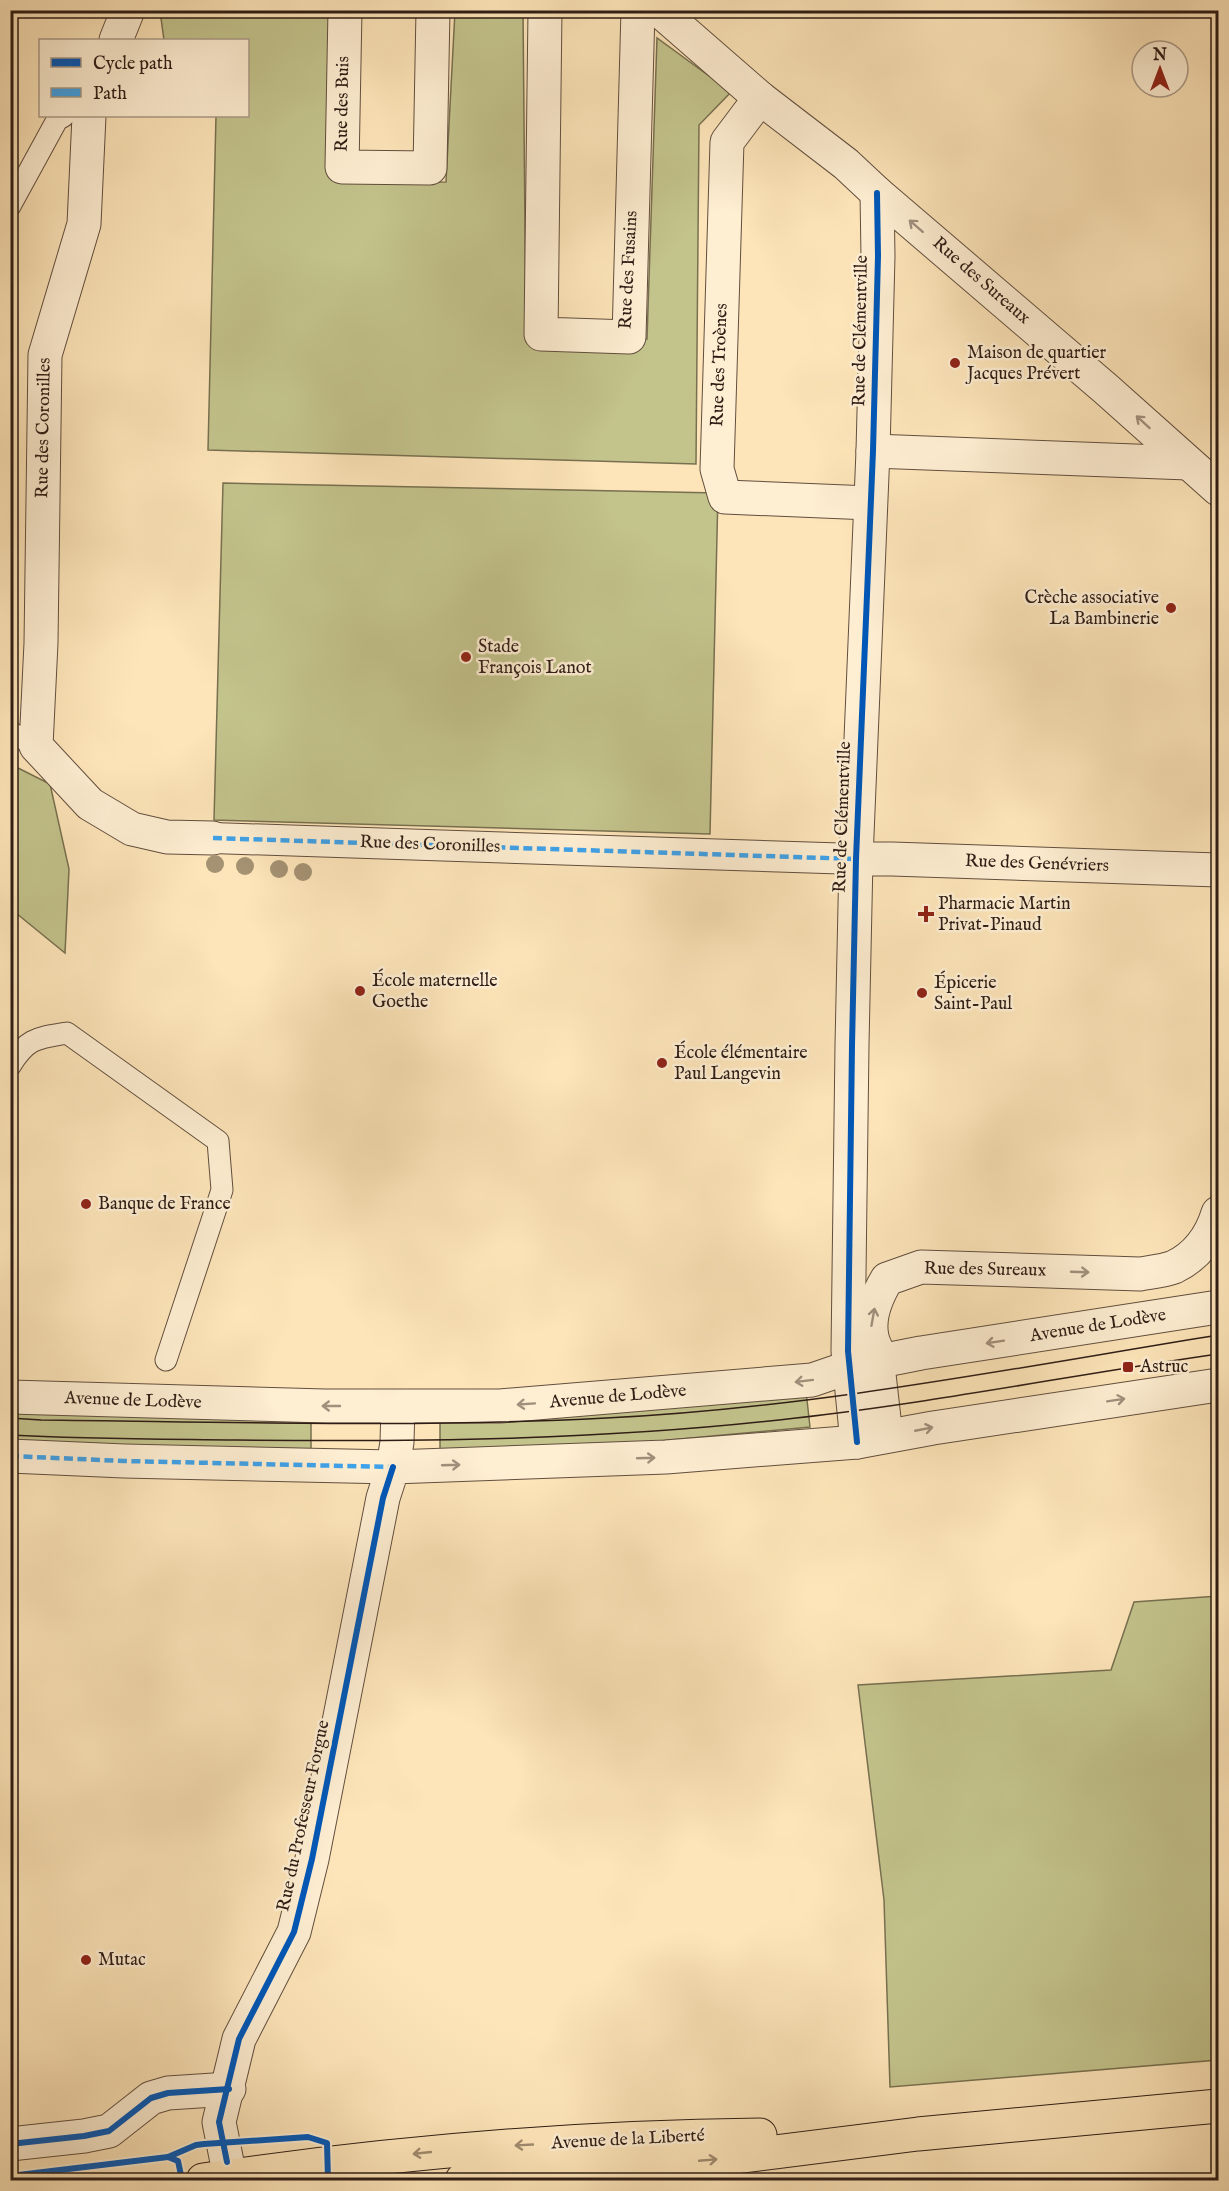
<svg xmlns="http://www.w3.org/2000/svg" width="1229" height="2191" font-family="'IM FELL English',serif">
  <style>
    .green { fill: #c3c38c; stroke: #787050; stroke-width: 1.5 }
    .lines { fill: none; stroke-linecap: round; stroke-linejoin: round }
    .service-casing { stroke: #624e3e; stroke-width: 23 }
    .pedestrian-casing { stroke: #624e3e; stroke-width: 32 }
    .minor-casing { stroke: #624e3e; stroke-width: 35 }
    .tertiary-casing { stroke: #624e3e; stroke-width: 35 }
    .primary-casing { stroke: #2e1c15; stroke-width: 35 }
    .service { stroke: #feeed2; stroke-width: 21 }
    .pedestrian { stroke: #feeed2; stroke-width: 30 }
    .minor { stroke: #feeed2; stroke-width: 33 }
    .tertiary { stroke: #feeed2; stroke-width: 33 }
    .primary { stroke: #fde5b9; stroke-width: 33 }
    .tram { stroke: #2e1c15; stroke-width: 1.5 }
    .quiet { stroke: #3ea2ea; stroke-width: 4.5; stroke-dasharray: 9 4.5; stroke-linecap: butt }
    .cycleway-casing { stroke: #feeed2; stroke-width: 10 }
    .cycleway { stroke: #0057b8; stroke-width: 6 }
    .tree { fill: #a49273 }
    .oneway { stroke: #a0907d }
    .oneway2 { stroke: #a08b6f }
    .poi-dot { fill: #8f2418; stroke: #feeed2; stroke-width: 2 }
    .labels { text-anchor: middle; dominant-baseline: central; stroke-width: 5; stroke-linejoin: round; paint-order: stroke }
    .street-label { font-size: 18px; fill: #2e1c15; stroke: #feeed2 }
    .poi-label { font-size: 18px; fill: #2e1c15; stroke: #feeed2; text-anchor: start }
  </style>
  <rect width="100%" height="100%" fill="#fde5b9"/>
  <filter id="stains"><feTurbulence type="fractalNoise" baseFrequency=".00333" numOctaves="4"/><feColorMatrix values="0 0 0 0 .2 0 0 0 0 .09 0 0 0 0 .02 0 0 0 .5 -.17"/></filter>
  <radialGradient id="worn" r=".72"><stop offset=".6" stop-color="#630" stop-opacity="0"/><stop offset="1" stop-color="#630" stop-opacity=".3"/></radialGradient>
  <g class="green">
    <polygon points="160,11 332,11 345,183 446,182 455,11 523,11 526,340 647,339 657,38 731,92 699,125 696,464 208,450 216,116 248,116 248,40 164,40"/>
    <polygon points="223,483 718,493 710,834 214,820"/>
    <polygon points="10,764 50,784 69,869 65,953 11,909"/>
    <polygon points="806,1391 810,1427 615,1445 440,1452 440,1417"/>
    <polygon points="10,1409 311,1416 311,1449 11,1443"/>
    <polygon points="1218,1596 1218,2060 890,2087 884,1900 858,1685 1111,1670 1134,1602"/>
  </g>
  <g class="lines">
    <g class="service-casing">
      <g id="service">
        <polyline points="10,206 57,120 64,116"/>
        <polyline points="10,732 36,746"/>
        <path d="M10 1066C27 1038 37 1038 67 1033L218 1141 222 1190 166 1360"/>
      </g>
    </g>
    <g class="pedestrian-casing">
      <polyline id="pedestrian" points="213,838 856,859"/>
    </g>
    <g class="minor-casing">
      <g id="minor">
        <polyline points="345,10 342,167 430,168 433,10"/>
        <polyline points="545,10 541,334 629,337 638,10"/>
        <polyline points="659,10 760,98 846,164 877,193 1106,389 1218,489"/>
        <polyline points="116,40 128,10"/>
        <polyline points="760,98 727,142 717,469 725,497 870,503"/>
        <polyline points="89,116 84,224 45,355 41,643 36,746 90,804 132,829 167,837 213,838"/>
        <polyline points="873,451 1188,463"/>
        <polyline points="856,859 892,859 1218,870"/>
        <path d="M886 1436 876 1348C864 1325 875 1299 887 1279L921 1267 1140 1274C1151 1272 1164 1271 1174 1267 1197 1256 1211 1236 1218 1213"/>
        <polyline points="857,1442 848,1351 852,1045 856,859 873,451 878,256 877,193"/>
        <polyline points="10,1456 124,1461 393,1467 397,1442 398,1407"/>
        <polyline points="10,2144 84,2136 109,2131 151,2098 168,2093 229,2089"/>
      </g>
    </g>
    <g class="tertiary-casing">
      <g id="tertiary">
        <polyline points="10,1397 325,1406 500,1406 812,1380 850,1367 921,1353 1218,1307"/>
        <polyline points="238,2180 233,2176 227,2162 219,2122 239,2039 294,1932 312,1859 383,1498 393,1467 666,1457 857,1442 933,1428 1218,1385"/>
      </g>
    </g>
    <g class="primary-casing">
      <g id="primary">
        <path d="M203 2180C388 2153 574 2137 760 2135"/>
        <polyline points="462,2180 712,2160 918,2134 1218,2106"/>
      </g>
    </g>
    <use href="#service" class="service"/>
    <use href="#pedestrian" class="pedestrian"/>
    <use href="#minor" class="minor"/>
    <use href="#tertiary" class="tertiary"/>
    <use href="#primary" class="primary"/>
    <g class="tram">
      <path d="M10 1418 41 1420C229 1422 418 1428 606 1418 812 1408 1015 1368 1218 1335"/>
      <path d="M10 1435C86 1439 161 1439 236 1440 423 1442 610 1440 796 1418 938 1402 1078 1374 1218 1354"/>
    </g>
    <g class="quiet">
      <polyline points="213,838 856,859"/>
      <polyline points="10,1456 124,1461 393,1467"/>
    </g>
    <g class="cycleway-casing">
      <g id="cycleway">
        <polyline points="857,1442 848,1351 852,1045 856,859 873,451 878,256 877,193"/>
        <polyline points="10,2144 84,2136 109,2131 151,2098 168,2093 229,2089"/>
        <polyline points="227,2162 219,2122 239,2039 294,1932 312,1859 383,1498 393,1467"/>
        <polyline points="10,2176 168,2157"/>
        <polyline points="182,2180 178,2161 168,2157 196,2145 204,2144 308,2137 327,2143 328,2180"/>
      </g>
    </g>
    <use href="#cycleway" class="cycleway"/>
  </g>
  <g class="tree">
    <circle cx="215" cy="864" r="9"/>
    <circle cx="245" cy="866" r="9"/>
    <circle cx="279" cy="869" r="9"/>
    <circle cx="303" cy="872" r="9"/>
  </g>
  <defs><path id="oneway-shaft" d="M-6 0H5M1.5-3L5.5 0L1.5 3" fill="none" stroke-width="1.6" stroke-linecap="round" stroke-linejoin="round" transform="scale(1.5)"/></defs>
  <g class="oneway">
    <use href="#oneway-shaft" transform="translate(916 226) rotate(-139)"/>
    <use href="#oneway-shaft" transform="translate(1143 422) rotate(-138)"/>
    <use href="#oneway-shaft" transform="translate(1080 1272) rotate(2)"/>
    <use href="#oneway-shaft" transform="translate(873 1317) rotate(-80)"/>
    <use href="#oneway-shaft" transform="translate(995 1342) rotate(171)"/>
    <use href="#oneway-shaft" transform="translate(804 1381) rotate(173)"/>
    <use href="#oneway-shaft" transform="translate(1116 1400) rotate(-9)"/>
    <use href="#oneway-shaft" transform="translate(526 1404) rotate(176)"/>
    <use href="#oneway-shaft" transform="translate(331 1406) rotate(-180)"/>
    <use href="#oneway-shaft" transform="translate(924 1429) rotate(-11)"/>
    <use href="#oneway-shaft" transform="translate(646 1458) rotate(-2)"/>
    <use href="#oneway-shaft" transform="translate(451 1465) rotate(-2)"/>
  </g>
  <g class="oneway2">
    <use href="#oneway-shaft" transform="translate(524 2145) rotate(177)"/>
    <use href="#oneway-shaft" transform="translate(422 2153) rotate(174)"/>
    <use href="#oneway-shaft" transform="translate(708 2160) rotate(-5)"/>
  </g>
  <g class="poi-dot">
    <circle cx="955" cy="363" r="6"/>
    <circle cx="1171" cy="608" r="6"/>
    <circle cx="466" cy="657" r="6"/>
    <path d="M923 905h6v6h6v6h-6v6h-6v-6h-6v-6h6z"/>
    <circle cx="360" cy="991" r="6"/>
    <circle cx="922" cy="993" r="6"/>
    <circle cx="662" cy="1063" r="6"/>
    <circle cx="86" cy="1204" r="6"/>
    <rect x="1122" y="1361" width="12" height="12" rx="3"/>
    <circle cx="86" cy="1960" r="6"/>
  </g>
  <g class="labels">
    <g class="street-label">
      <text transform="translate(343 104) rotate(-89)">Rue des Buis</text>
      <text transform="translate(629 270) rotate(-87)">Rue des Fusains</text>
      <text transform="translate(981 281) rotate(41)">Rue des Sureaux</text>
      <text transform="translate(861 331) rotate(-89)">Rue de Clémentville</text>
      <text transform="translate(720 365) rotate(-88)">Rue des Troènes</text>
      <text transform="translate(44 428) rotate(-89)">Rue des Coronilles</text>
      <text transform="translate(843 817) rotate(-88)">Rue de Clémentville</text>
      <text transform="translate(430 845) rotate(2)">Rue des Coronilles</text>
      <text transform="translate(1037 864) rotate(2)">Rue des Genévriers</text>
      <text transform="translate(985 1270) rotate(1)">Rue des Sureaux</text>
      <text transform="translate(1098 1326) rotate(-9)">Avenue de Lodève</text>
      <text transform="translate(618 1397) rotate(-5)">Avenue de Lodève</text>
      <text transform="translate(133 1401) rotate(2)">Avenue de Lodève</text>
      <text transform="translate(304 1816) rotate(-78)">Rue du Professeur Forgue</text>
      <text transform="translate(628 2140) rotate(-3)">Avenue de la Liberté</text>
    </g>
    <g class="poi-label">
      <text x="967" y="353">Maison de quartier<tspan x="967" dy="21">Jacques Prévert</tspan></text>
      <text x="1159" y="598" text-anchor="end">Crèche associative<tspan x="1159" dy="21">La Bambinerie</tspan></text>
      <text x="478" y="647">Stade<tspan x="478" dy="21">François Lanot</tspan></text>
      <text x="938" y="904">Pharmacie Martin<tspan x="938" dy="21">Privat-Pinaud</tspan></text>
      <text x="372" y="981">École maternelle<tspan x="372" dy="21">Goethe</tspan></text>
      <text x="934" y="983">Épicerie<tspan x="934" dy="21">Saint-Paul</tspan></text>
      <text x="674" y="1053">École élémentaire<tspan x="674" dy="21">Paul Langevin</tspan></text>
      <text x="98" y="1204">Banque de France</text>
      <text x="1140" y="1367">Astruc</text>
      <text x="98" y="1960">Mutac</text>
    </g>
  </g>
  <rect width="1229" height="2191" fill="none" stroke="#fde5b9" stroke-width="36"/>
  <rect x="12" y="12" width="1205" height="2167" fill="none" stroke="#2e1c15" stroke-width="3"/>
  <rect x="18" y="18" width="1193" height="2155" fill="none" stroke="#2e1c15" stroke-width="1.5"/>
  <rect x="39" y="39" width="210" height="78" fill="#feeed2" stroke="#ab9a86" stroke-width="1.5"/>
  <rect x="51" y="58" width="30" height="9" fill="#0057b8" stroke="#ab9a86" stroke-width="1.5"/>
  <text x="93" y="69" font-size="18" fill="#2e1c15">Cycle path</text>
  <rect x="51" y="88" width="30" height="9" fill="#3ea2ea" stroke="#ab9a86" stroke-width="1.5"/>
  <text x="93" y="99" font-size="18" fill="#2e1c15">Path</text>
  <g transform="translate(1160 69)"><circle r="28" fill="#feeed2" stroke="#ab9a86" stroke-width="1.5"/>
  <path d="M0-4.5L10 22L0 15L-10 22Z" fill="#8f2418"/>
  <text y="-9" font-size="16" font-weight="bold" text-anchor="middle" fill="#2e1c15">N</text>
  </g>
  <rect width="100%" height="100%" filter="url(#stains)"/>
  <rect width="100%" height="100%" fill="url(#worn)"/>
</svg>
